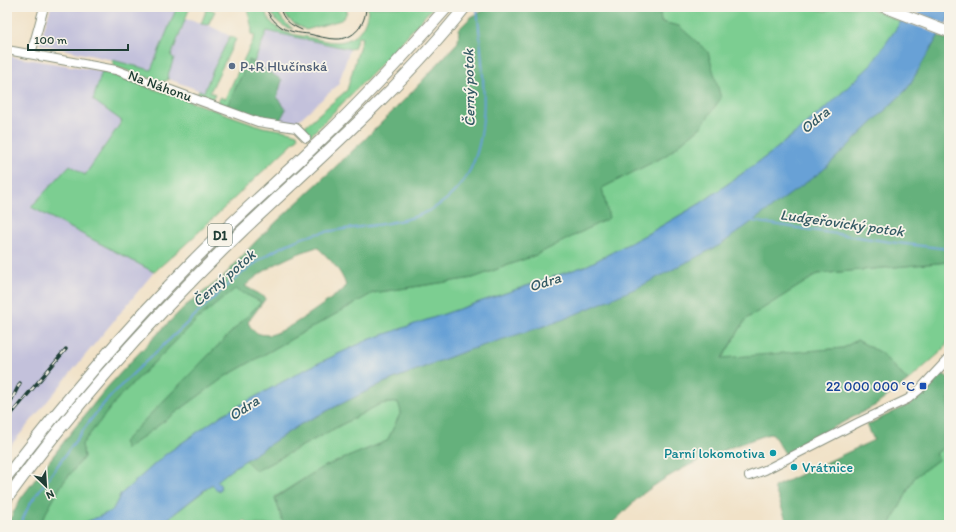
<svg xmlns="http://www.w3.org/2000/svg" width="956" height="532" font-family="Itim,sans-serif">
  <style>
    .industrial { fill: #c3c1db }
    .green { fill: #7cce91; stroke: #4e8662 }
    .forest { fill: #65b17b; stroke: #427758; fill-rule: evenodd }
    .water { fill: #67a1d6; stroke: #436f85 }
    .pier { fill: #f1e2c8 }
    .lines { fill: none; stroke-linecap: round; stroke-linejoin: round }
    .stream { stroke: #67a1d6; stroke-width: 2 }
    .minor-casing { stroke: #88907e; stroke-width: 10 }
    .major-casing { stroke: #88907e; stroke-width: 12 }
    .highway-casing { stroke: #88907e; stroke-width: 13 }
    .minor { stroke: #fff; stroke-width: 8 }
    .major { stroke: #fff; stroke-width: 10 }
    .highway { stroke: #fff; stroke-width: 11 }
    .tram { stroke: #1f3d34; stroke-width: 1 }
    .rail-casing { stroke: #1f3d34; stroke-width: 3.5 }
    .rail { stroke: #f7f3e8; stroke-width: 2; stroke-dasharray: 6; stroke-linecap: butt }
    .service-dot { fill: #5c6f8a; stroke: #f7f3e8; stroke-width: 1.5 }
    .transit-dot { fill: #1a4fb4; stroke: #f7f3e8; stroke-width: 1.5 }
    .culture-dot { fill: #0f9aa8; stroke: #f7f3e8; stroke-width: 1.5 }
    .labels { text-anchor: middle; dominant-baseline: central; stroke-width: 3.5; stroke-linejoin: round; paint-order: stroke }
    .shield { fill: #f7f3e8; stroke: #60746a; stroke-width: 1 }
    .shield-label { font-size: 13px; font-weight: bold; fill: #1f3d34 }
    .service-label { font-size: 14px; fill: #4e5e75; stroke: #f7f3e8; text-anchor: start }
    .street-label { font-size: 14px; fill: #1f3d34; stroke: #f7f3e8 }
    .transit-label { font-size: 14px; fill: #164399; stroke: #f7f3e8; text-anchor: end }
    .culture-label { font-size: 14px; fill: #0d838f; stroke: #f7f3e8; text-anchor: end }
    .water-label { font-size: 15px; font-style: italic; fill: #355b65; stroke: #f7f3e8 }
  </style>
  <rect width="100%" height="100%" fill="#f7f3e8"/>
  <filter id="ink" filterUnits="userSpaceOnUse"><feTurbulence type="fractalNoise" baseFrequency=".025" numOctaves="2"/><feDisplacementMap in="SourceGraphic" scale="8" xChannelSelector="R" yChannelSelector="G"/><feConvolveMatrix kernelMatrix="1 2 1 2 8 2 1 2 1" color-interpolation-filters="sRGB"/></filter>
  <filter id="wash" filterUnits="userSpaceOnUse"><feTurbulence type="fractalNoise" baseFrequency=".012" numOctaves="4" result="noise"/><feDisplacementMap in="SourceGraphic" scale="16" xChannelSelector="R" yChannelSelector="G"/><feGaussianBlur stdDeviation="0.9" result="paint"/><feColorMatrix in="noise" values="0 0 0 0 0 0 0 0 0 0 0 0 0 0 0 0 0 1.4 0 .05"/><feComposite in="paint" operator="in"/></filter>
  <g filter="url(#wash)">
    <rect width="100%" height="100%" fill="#f1e2c8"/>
    <g class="industrial">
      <polygon points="51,7 177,7 151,70 112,60 39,44"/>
      <polygon points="185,19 208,25 230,36 212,72 204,92 166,78 174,58 171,57"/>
      <polygon points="267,31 350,49 338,85 293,125 279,122 277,98 282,80 254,62"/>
      <polygon points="7,56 102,71 122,120 85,176 70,165 31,207 154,272 7,450"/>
    </g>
    <g class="green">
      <polygon points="177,7 190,7 171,56 174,58 167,78 169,79 166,81 161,82 114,66 112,60 151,70"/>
      <path d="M252 7H261L262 10 264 9C267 16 270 22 276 27 285 34 297 35 308 37 317 39 327 42 336 42 356 42 368 25 368 7H433L386 59 309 137 305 126 347 90 362 38 358 37 354 48 350 49 267 31 254 62 249 60 226 108 218 103 220 97 225 99 255 36 251 34 252 29 248 12Z"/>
      <path d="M268 7H277C279 18 285 23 293 29 281 27 273 19 268 7Z"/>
      <path d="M282 7H317L328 11 335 9 337 7H347C347 13 346 16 341 20L306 30C295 24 285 20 282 7Z"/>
      <polygon points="659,7 804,7 827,11 835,7 868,7 901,22 872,65 829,105 771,153 701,203 651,232 588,265 368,340 306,369 222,415 166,454 121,494 112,511 86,522 85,525 39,525 62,484 84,457 82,444 119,397 199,318 235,288 261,302 129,436 126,449 226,376 373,293 473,278 536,255 608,218 602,188 665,156 701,127 679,26 661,22"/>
      <polygon points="207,8 215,11 208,25 201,24"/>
      <polygon points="230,36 236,39 210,92 215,94 211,101 197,96 199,90 204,92 212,72"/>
      <polygon points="102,71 263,127 287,131 297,134 298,138 187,243 154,272 31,207 70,165 85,175 122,121 93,100"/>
      <polygon points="949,262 949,340 943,350 908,381 881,353 857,340 843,348 722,359 746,319 818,274"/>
      <polygon points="399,402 401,412 387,441 321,468 275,497 284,525 249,525 245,520 241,523 242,525 160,525 213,484 219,491 221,489 220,487 221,486 216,481 245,460 256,471 380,404"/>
      <polygon points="949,444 949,525 890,525 914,478 939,459 935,454"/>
    </g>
    <g class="forest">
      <path d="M490 7H659L661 22 679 26 708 52 721 98 701 127 665 156 602 188 609 218 536 255 473 278 373 293 226 376 126 449 123 442 129 436 261 302 235 289 199 318 119 397 82 444 84 457 62 484 39 525H7L21 498 69 435 104 391 136 356 184 307 223 277 257 240 362 142 410 94 458 42 459 29 471 17ZM317 247C328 257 343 272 346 286L343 290C329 300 284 334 269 335 258 335 252 332 248 322L266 298 245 286C266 267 291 255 317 247Z"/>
      <path d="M938 36 949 40V262L818 274 746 319 722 358 843 348 857 340 881 353 908 381 876 405 800 445 786 455 772 433C727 448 682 464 644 493 632 503 621 515 610 525H284L275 498 321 468 387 441 401 412 398 402 380 404 256 471 245 460 301 424 383 383 463 352 822 171 907 89Z"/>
      <polygon points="249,60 282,80 277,98 286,109 279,122 268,121 226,108"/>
      <polygon points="943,374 949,378 949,444 935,454 939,459 914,478 890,525 788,525 774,487 874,440 867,425 910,404"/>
    </g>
    <polygon class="water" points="911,7 949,7 949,18 907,89 822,171 720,245 639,287 557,322 463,352 383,383 301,424 235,467 217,481 221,486 220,487 221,489 219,491 218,489 216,490 212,484 160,525 85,525 86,522 112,511 121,494 166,454 222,415 306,369 368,340 588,265 651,232 701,203 771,153 829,105 871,65"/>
    <polygon class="pier" points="907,9 948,25 941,35 900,20"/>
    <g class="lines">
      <g class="stream">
        <polyline points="752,221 897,243 949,249"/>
        <path d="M20 525C24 517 27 508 32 501 44 483 58 466 70 448 83 431 95 412 110 397 133 372 160 349 185 325 217 295 249 261 290 243 347 216 419 240 462 183 496 138 481 59 477 7"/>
      </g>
    </g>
  </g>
  <g filter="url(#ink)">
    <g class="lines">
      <g class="minor-casing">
        <g id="minor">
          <polyline points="7,50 116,70 258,122 296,128 306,138"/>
          <polyline points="31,54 44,7"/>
          <polyline points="749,476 765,470 859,422 908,399 919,390 949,358"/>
        </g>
      </g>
      <g class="major-casing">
        <polyline id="major" points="884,7 949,32"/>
      </g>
      <g class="highway-casing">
        <g id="highway">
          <path d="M7 476C64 402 123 332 189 265 232 221 278 181 323 138 366 97 407 52 447 7"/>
          <path d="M7 498C76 402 156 314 241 232 317 160 400 89 465 7"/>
        </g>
      </g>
      <use href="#minor" class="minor"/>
      <use href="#major" class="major"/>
      <use href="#highway" class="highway"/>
      <g class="tram">
        <path d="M265 7C269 15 273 21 280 26 288 32 299 33 309 34 318 36 327 39 336 39 354 40 366 24 366 7"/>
        <path d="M280 7C282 20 291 25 302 30"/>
      </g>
      <g class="rail-casing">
        <g id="rail">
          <polyline points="7,409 20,383"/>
          <polyline points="7,419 66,349"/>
        </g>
      </g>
      <use href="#rail" class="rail"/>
    </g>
  </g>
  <circle class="service-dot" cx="232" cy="66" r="4"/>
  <rect class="transit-dot" x="919" y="382" width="8" height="8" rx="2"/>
  <g class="culture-dot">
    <circle cx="773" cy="453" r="4"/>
    <circle cx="794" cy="467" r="4"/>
  </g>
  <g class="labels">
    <rect class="shield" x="208" y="224" width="24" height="22" rx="3"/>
    <g class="shield-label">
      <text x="220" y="235">D1</text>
    </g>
    <g class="service-label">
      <text x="240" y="66">P+R Hlučínská</text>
    </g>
    <g class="street-label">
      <text transform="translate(160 86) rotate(20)">Na Náhonu</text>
    </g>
    <g class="transit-label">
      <text x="915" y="386">22 000 000 °C</text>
    </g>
    <g class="culture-label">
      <text x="765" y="453">Parní lokomotiva</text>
      <text x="802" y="467" text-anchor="start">Vrátnice</text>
    </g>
    <g class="water-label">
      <text transform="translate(469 88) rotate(-91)">Černý potok</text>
      <text transform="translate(815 120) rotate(-40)">Odra</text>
      <text transform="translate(842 223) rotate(8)">Ludgeřovický potok</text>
      <text transform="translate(224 278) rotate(-41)">Černý potok</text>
      <text transform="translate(545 282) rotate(-18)">Odra</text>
      <text transform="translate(244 408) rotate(-33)">Odra</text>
    </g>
  </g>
  <rect width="956" height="532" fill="none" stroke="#f7f3e8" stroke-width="24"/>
  <g transform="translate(46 486) rotate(155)" stroke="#f7f3e8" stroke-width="3" paint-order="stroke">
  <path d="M0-3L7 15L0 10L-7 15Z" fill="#1f3d34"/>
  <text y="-6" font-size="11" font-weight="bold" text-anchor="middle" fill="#1f3d34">N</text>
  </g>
  <path d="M28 44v6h100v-6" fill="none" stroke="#1f3d34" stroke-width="2"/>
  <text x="34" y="44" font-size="12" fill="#1f3d34" stroke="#f7f3e8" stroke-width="3" paint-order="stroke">100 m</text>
</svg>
